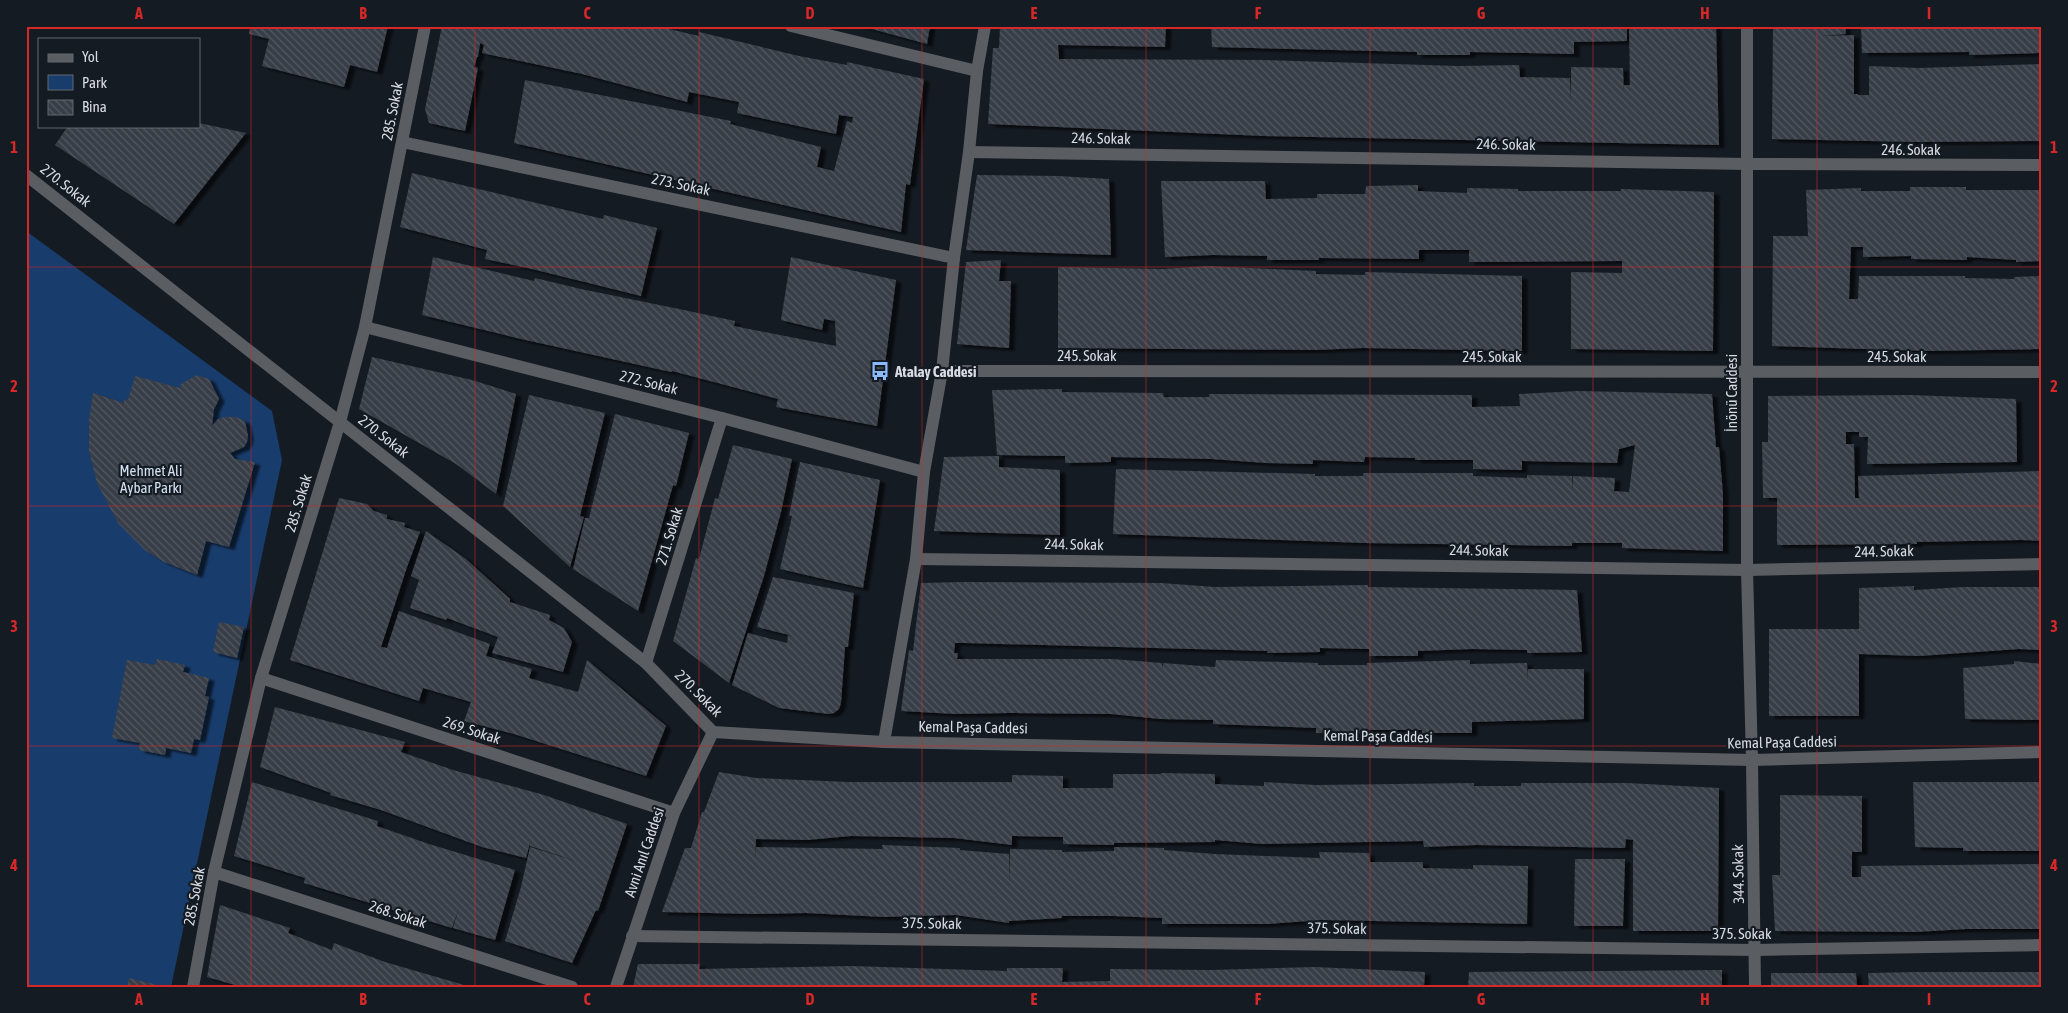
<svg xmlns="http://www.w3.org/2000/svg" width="2068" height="1013" font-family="'Asap Condensed',sans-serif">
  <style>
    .park { fill: #183c6c }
    .building { fill: url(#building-back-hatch); filter: url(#shadow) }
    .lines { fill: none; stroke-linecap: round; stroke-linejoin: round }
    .minor { stroke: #5a5e62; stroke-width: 12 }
    .tertiary { stroke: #5a5e62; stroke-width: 12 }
    .grid { fill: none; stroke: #d62828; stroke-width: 1; stroke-opacity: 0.55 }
    .labels { text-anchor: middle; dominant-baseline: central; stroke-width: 4.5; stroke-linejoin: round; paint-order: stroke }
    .street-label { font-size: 15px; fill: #d8dce2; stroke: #151b23 }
    .poi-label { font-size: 15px; font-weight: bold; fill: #d8dce2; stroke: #151b23; text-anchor: start }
    .park-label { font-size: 15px; fill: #d3e0f2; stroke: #151b23 }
    .neatline { fill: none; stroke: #d62828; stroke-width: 2 }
    .grid-label { font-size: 16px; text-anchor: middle; font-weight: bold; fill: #d62828 }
  </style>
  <defs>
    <pattern id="building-back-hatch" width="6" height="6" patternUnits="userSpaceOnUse" patternTransform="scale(1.25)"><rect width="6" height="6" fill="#373e47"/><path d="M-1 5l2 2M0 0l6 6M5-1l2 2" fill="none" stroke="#535961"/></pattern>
    <filter id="shadow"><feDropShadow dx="5.5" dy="3" stdDeviation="1" flood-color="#0009"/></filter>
  </defs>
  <rect width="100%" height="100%" fill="#151b23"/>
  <polygon class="park" points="26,231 272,411 282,460 171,987 26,987"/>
  <g class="building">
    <polygon points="250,26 388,26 377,72 350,65 344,87 262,66 269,39 249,34"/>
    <polygon points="442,26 656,26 699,36 699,32 799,56 847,65 847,62 924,79 910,185 906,184 901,232 514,143 525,80 731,121 730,124 821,147 817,167 834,171 847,121 852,123 853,117 839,115 836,134 737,113 739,102 689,92 687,102 582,74 482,53 484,45 480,43 478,57 477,57 474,67 478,68 465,131 429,123 425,109"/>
    <polygon points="861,26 930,26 927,44"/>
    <polygon points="1000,26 1166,26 1165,47 1058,45 1059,59 1264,60 1459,66 1519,65 1520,77 1570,78 1571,103 1571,67 1623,68 1624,93 1624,85 1630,85 1629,26 1716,26 1719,145 1264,136 988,124 993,48 999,48"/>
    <polygon points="1211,26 1627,26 1627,41 1574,42 1574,54 1470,52 1470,55 1417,55 1417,52 1212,47"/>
    <polygon points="1773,26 1845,26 1846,34 1821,36 1854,35 1854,94 1858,94 1858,95 1869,95 1869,66 1919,68 2042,64 2042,141 1916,142 1772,139"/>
    <polygon points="1861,26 2042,26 2042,53 1969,55 1969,52 1862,53"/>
    <polygon points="199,123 246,133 174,224 55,145 68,126 199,126"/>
    <polygon points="412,173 603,219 604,215 657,228 641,296 532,269 485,259 487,250 400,227"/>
    <polygon points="977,175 1058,176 1109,179 1111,255 966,250"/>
    <polygon points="1161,181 1265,181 1266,199 1317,198 1317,194 1365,194 1366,186 1418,185 1418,191 1467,193 1467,188 1518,189 1518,191 1621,191 1621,189 1714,192 1713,351 1571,349 1571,272 1622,273 1622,261 1469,262 1469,250 1419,250 1419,259 1319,258 1319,260 1267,260 1267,256 1213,255 1165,257"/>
    <polygon points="1910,187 1966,187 1966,190 2042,190 2042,261 2016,262 2016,260 1967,257 1967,260 1911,259 1911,256 1863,257 1863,247 1851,247 1849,299 1858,299 1859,276 1965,276 1965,278 2014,279 2014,277 2042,276 2042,349 1927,351 1772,346 1773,236 1808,236 1806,190 1861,188 1861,191 1910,191"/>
    <polygon points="433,257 534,281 535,278 581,289 684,310 735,321 734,326 836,346 835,321 824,319 822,330 781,320 791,257 896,280 877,426 776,407 778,399 672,371 671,372 521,339 422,315"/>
    <polygon points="1001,260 999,281 1011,281 1009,348 957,344 966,262"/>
    <polygon points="1208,266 1316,271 1316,274 1365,275 1365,272 1522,276 1522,351 1363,348 1315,350 1058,348 1058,267 1163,269"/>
    <polygon points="372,357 472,380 516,394 496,494 456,464 359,409"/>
    <polygon points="197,375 209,379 219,399 214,409 212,426 218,419 224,417 236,417 245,421 248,436 247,442 244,447 230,453 235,459 255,462 229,547 206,541 197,575 164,562 146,551 118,523 97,483 89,451 89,421 93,393 124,403 124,399 128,400 135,376 180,388 181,384"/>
    <polygon points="1062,389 1062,392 1163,393 1164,397 1209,397 1209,394 1472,395 1472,407 1520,406 1519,394 1578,391 1712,394 1716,447 1719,447 1723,495 1723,551 1622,548 1622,543 1572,543 1572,546 1364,543 1113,534 1116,469 1315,474 1315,476 1363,476 1363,473 1473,473 1473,476 1527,478 1527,475 1572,476 1572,491 1573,476 1615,478 1614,491 1629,492 1635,445 1619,449 1617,463 1522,461 1522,470 1473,469 1473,460 1415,460 1415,458 1365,457 1364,462 1313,460 1313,464 1266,463 1211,459 1111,457 1111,462 1065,463 1065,456 997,455 992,390"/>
    <polygon points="529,395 605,413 580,516 584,517 570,567 503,506"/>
    <polygon points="1911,395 2016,399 2017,462 1867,464 1868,437 1859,437 1859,432 1846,432 1846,444 1854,444 1855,498 1859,498 1858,476 2042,471 2042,541 2021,540 1917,542 1917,544 1777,545 1777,498 1763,498 1762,442 1768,442 1768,396"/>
    <polygon points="615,414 689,433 676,486 673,485 638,611 573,569 585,518 589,518"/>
    <polygon points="733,445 792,459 781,512 764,576 729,683 673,641 696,558 699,559 715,498 718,499"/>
    <polygon points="999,456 999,467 1060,470 1060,535 934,531 944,457"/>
    <polygon points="800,462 880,480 863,588 780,569 792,516 789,516"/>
    <polygon points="339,498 367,504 374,511 387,515 387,519 405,523 404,527 420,532 407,567 381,647 387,648 399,611 490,644 486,656 532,669 529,678 578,692 587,660 666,726 646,776 514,734 464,721 471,702 423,688 419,701 290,660"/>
    <polygon points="426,531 466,559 510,599 510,602 550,615 549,620 564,628 572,642 563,672 492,653 498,637 447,618 446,620 410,608 419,580 411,576"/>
    <polygon points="773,577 854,593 848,647 845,647 841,703 839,709 834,713 829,714 779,708 732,685 748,633 787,643 788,635 797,637 757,627"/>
    <polygon points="963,582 1161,583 1215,587 1368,585 1368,587 1577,590 1582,652 1527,653 1527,650 1472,649 1418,651 1418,656 1369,656 1369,649 1320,648 1320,652 1267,653 1268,651 965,643 955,643 954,653 958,653 957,659 1112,659 1162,663 1163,669 1163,663 1215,667 1216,660 1318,663 1318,665 1367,665 1367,663 1470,660 1470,664 1527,663 1528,681 1528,669 1584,669 1584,719 1472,722 1472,733 1422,733 1422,730 1369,730 1369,734 1316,733 1316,728 1213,724 1213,720 1160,719 1111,714 1009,713 955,714 901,711 909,650 913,651 921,583"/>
    <polygon points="1914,586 1914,590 1963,587 2042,587 2042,650 2019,649 1919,656 1859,654 1859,716 1769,716 1769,629 1859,629 1859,588"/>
    <polygon points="219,622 244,627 237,658 213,652"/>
    <polygon points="157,659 185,665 183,672 209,678 205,696 209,697 200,740 194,739 191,753 166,748 165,755 139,750 140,743 112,738 127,660 155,665"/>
    <polygon points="2014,661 2042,664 2042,720 1965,719 1963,668 2014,664"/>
    <polygon points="275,707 405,742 401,752 453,770 544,795 627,824 598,911 596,910 572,963 505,941 521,887 530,847 582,863 530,846 530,843 526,858 482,847 381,810 330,795 331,793 260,767"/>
    <polygon points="719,772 756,778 848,782 1012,782 1012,775 1063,776 1063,788 1113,788 1113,774 1161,774 1161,773 1215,774 1215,784 1264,786 1264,782 1316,785 1474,783 1474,786 1521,786 1521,783 1628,783 1719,788 1718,931 1633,931 1633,840 1626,839 1625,848 1477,845 1424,847 1423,841 1262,844 1215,840 1215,842 1114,843 1114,845 1063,844 1063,837 1012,836 1012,845 954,838 851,836 807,840 756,839 755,860 756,847 883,849 882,845 960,848 960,850 1009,854 1009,883 1010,849 1062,850 1062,852 1114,851 1114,847 1164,848 1164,850 1215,854 1320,858 1319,852 1369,853 1370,862 1423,862 1423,868 1473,869 1473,865 1528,866 1527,924 1322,920 1267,924 1162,924 1162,918 1113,916 1062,916 1062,918 1009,921 1009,923 956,915 884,917 806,913 755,914 662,912 685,848 691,848 702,812 704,812"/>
    <polygon points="252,782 378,821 377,826 429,844 515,870 495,940 453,928 459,908 452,928 304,883 305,878 234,856"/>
    <polygon points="1913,782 2042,782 2042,851 1963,851 1963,848 1915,847"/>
    <polygon points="1780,795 1862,796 1862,852 1852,852 1852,877 1861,877 1861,866 2042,864 2042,929 1966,929 1916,932 1775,931 1772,875 1780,875"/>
    <polygon points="1575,859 1625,859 1623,926 1574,926"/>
    <polygon points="220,905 290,928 288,933 332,950 334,943 385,962 471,987 242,987 207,977"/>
    <polygon points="638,964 700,964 699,969 851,966 1007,971 1007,968 1063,968 1062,982 1110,981 1110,969 1211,970 1315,967 1425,972 1424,987 633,987"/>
    <polygon points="1722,970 1722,987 1468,987 1469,972"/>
    <polygon points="1916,972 2042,972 2042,987 1869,987 1868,973"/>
    <polygon points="1771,973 1856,973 1857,987 1771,987"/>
    <polygon points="129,978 162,986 162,987 127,987"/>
  </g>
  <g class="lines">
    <g class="minor">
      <polyline points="791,26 977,71"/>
      <polyline points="402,142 954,258"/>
      <polyline points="969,152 1748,164 2042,165"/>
      <polyline points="26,175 646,663 713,732"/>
      <polyline points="365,327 722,418 924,472"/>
      <polyline points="942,371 2042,372"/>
      <polyline points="916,559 1747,570 2042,564"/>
      <polyline points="646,663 722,418"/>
      <polyline points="261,678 674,813"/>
      <polyline points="1752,760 1755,987"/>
      <polyline points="214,872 572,987"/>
      <polyline points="632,936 1756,950 2042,945"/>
      <polyline points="193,987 214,872 261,678 340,422 365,327 425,26"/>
    </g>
    <g class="tertiary">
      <polyline points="1747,26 1747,570 1752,760"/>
      <polyline points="884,742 916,559 924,472 942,371 954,258 969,152 977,71 985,26"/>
      <polyline points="616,987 674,813 713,732 884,742 1752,760 2042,752"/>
    </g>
  </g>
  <path class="grid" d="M251 26V987M475 26V987M699 26V987M922 26V987M1146 26V987M1370 26V987M1593 26V987M1817 26V987M26 267H2042M26 506H2042M26 746H2042"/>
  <defs>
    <g id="bus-bare" transform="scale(1.5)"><path d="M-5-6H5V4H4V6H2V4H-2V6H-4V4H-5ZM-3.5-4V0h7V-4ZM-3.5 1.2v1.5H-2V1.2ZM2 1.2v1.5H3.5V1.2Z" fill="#8abafc" stroke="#151b23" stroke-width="2.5" paint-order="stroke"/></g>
  </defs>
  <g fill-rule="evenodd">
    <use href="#bus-bare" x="880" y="371"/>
  </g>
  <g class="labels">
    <g class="street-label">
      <text transform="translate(392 111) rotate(-79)">285. Sokak</text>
      <text transform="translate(1101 138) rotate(1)">246. Sokak</text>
      <text transform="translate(1506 144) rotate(1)">246. Sokak</text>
      <text x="1911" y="149">246. Sokak</text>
      <text transform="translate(681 184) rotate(12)">273. Sokak</text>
      <text transform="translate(66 185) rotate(38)">270. Sokak</text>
      <text x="1087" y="355">245. Sokak</text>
      <text x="1492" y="356">245. Sokak</text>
      <text x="1897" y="356">245. Sokak</text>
      <text transform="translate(649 382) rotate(14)">272. Sokak</text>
      <text transform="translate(1731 393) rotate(-90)">İnönü Caddesi</text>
      <text transform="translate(384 436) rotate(38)">270. Sokak</text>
      <text transform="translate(298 503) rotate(-73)">285. Sokak</text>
      <text transform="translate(669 536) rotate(-73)">271. Sokak</text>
      <text transform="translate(1074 544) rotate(1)">244. Sokak</text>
      <text transform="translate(1479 550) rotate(1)">244. Sokak</text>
      <text transform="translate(1884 551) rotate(-1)">244. Sokak</text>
      <text transform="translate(699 693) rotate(45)">270. Sokak</text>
      <text transform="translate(973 727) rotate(1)">Kemal Paşa Caddesi</text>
      <text transform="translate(472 730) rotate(18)">269. Sokak</text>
      <text transform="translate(1378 736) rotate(1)">Kemal Paşa Caddesi</text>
      <text transform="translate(1782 742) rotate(-1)">Kemal Paşa Caddesi</text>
      <text transform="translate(644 852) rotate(-71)">Avni Anıl Caddesi</text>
      <text transform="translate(1738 874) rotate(-91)">344. Sokak</text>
      <text transform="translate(194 896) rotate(-79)">285. Sokak</text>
      <text transform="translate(398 914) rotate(18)">268. Sokak</text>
      <text transform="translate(932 923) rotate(1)">375. Sokak</text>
      <text transform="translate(1337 928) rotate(1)">375. Sokak</text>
      <text x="1742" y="933">375. Sokak</text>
    </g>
    <g class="poi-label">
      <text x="895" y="371">Atalay Caddesi</text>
    </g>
    <g class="park-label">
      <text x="151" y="470">Mehmet Ali<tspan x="151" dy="17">Aybar Parkı</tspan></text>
    </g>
  </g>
  <rect width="2068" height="1013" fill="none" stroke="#151b23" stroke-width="55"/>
  <rect x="38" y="38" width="162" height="90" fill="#151b23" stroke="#63686f"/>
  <rect x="48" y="54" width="25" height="8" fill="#5a5e62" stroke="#63686f"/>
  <text x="82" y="62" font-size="15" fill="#d8dce2">Yol</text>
  <rect x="48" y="75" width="25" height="15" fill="#183c6c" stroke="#63686f"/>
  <text x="82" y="88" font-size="15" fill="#d8dce2">Park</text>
  <rect x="48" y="100" width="25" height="15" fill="url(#building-back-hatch)" stroke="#63686f"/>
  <text x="82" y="112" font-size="15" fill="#d8dce2">Bina</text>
  <rect x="28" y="28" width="2012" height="958" class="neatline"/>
  <g class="grid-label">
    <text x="139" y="19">A</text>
    <text x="363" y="19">B</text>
    <text x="587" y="19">C</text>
    <text x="810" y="19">D</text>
    <text x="1034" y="19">E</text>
    <text x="1258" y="19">F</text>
    <text x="1481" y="19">G</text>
    <text x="1705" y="19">H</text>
    <text x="1929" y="19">I</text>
    <text x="14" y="153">1</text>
    <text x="2054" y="153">1</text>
    <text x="14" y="392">2</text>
    <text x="2054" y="392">2</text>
    <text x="14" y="632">3</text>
    <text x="2054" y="632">3</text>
    <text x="14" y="871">4</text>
    <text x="2054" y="871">4</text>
    <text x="139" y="1005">A</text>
    <text x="363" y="1005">B</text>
    <text x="587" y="1005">C</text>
    <text x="810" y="1005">D</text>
    <text x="1034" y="1005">E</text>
    <text x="1258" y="1005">F</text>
    <text x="1481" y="1005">G</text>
    <text x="1705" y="1005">H</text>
    <text x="1929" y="1005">I</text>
  </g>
</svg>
